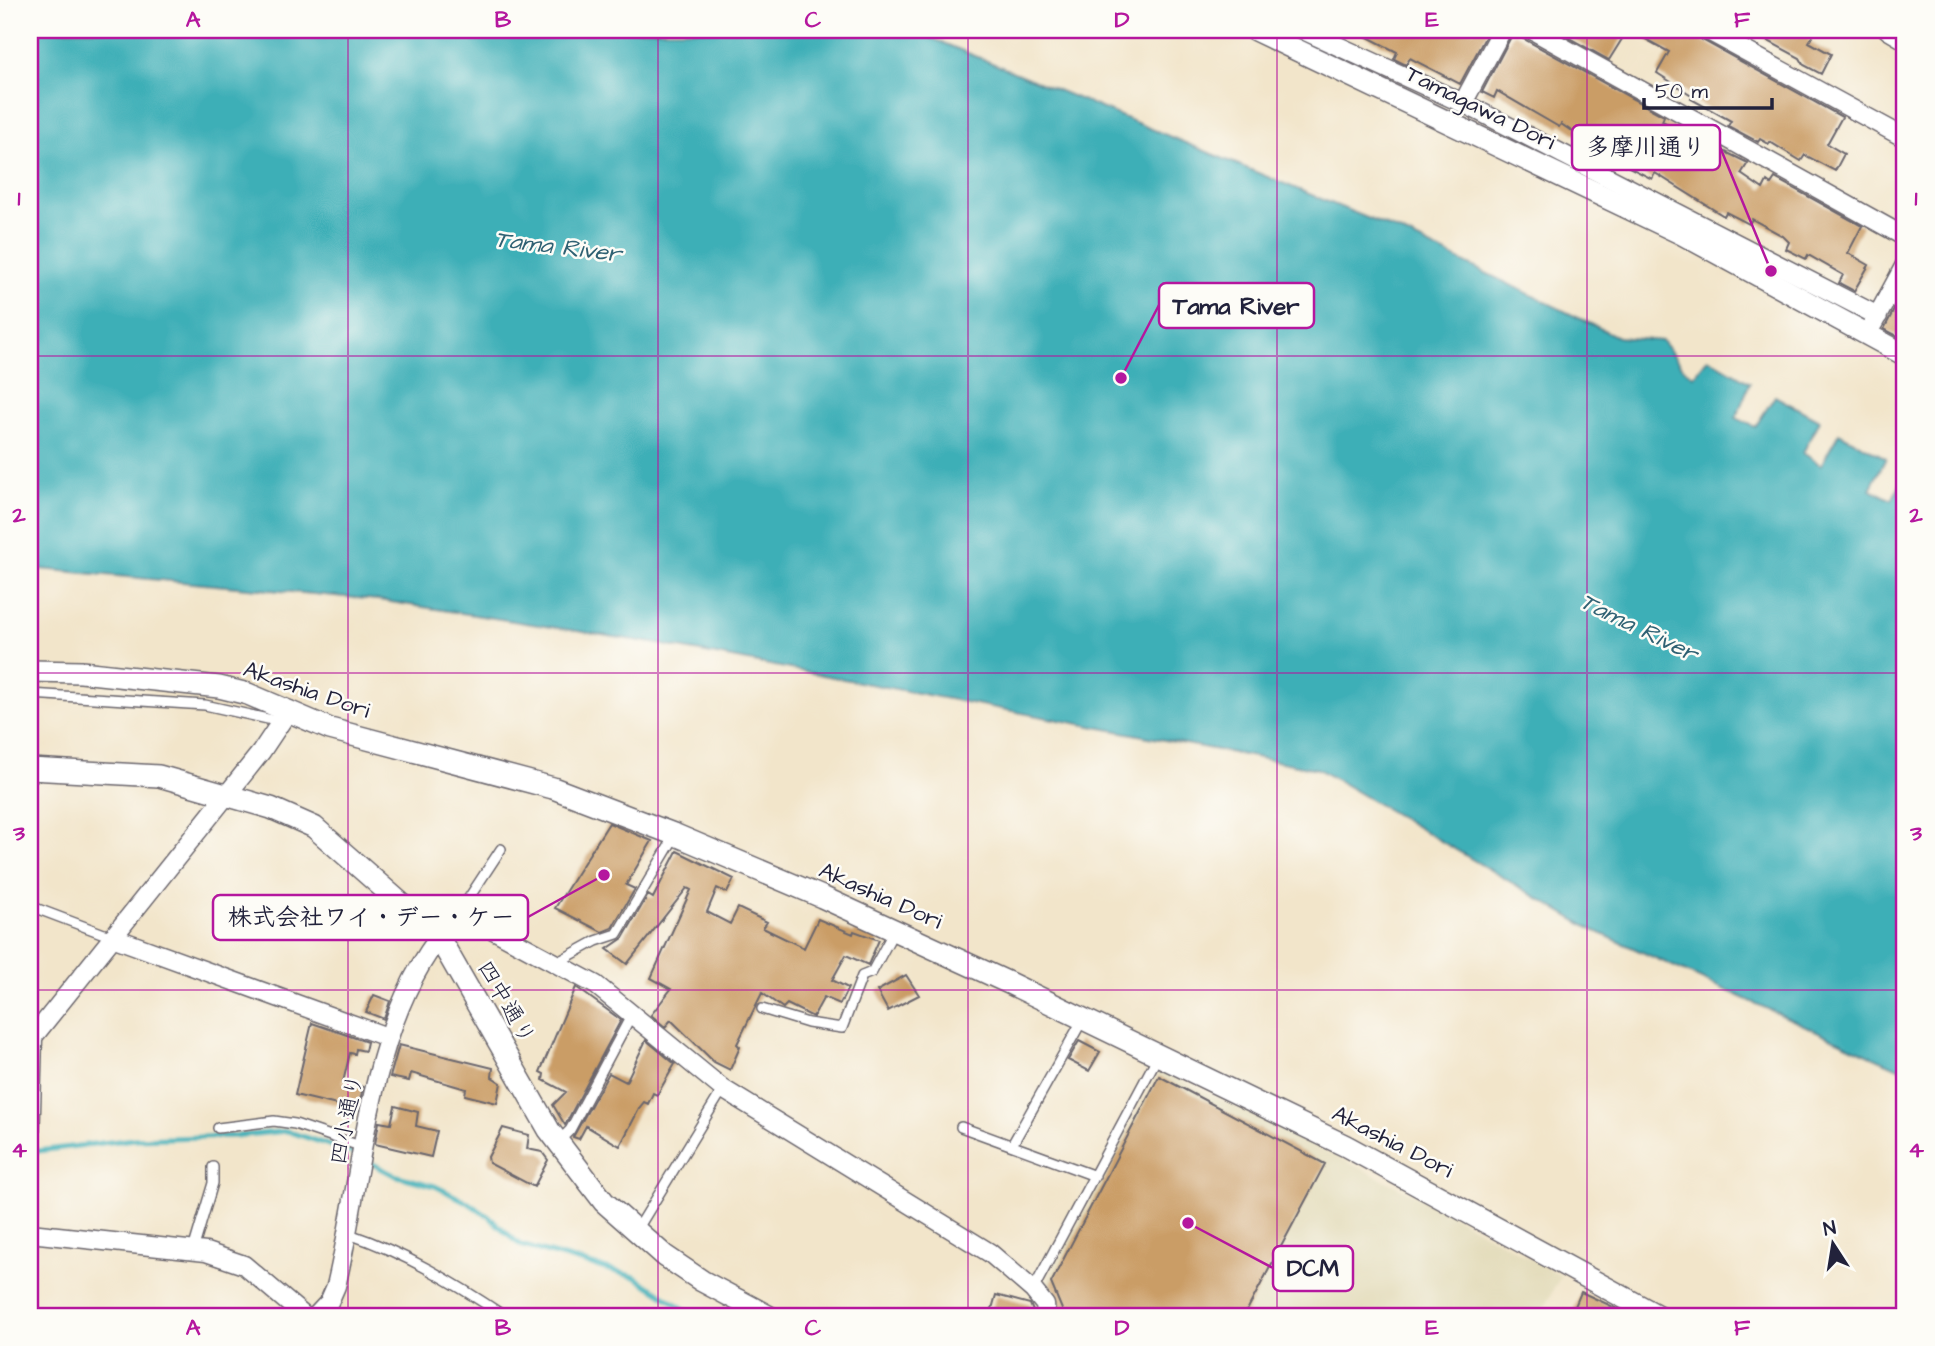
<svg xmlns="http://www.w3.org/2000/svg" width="1935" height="1346" font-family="'Architects Daughter','Klee One',sans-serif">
<rect width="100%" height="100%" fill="#fdfcf7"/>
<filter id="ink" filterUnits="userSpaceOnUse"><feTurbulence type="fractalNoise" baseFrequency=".0143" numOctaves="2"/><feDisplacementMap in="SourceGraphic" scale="14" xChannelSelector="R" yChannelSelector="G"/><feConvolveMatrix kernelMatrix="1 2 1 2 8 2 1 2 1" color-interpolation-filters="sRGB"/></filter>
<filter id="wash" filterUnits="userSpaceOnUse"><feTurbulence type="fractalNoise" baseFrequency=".00686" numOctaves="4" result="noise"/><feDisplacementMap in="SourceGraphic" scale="28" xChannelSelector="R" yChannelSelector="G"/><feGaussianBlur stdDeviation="1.57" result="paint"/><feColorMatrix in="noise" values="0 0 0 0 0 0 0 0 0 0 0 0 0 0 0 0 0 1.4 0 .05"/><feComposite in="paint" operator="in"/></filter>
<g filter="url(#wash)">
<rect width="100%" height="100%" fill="#f2e5ca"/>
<!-- built -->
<path fill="#e3dbba" d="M1160 1070 1437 1206 1561 1276 1539 1316H1062L1054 1310 1045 1286Z"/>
<!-- water -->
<path fill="#3eafb7" stroke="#306879" stroke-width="2" d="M30 30H912L1401 232 1618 337 1662 341 1685 370 1694 376 1708 358 1750 383 1736 418 1755 427 1775 396 1819 420 1803 453 1821 465 1839 433 1886 458 1870 489 1892 500 1905 475V1071L1589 928 1318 769 653 643 378 600 30 568Z"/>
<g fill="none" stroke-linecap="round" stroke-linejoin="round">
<!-- stream -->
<path stroke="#3eafb7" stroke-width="5" d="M30 1152 134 1139 236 1136 287 1131 355 1154
M371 1163 394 1175 435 1186 467 1202 488 1216 520 1245 635 1277 695 1316"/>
</g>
<g id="blocks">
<!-- building -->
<path fill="#ca9d66" d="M1354 30H1489L1460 84 1410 58 1406 65 1394 59 1397 52Z
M1608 30 1622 39 1609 60 1557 31Z
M1629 30 1692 31 1702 40 1842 117 1827 144 1844 154 1835 171 1805 155 1801 161 1770 142 1769 144 1760 139 1758 142 1728 126 1731 121 1691 99 1693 96 1657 73 1669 52Z
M1748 30H1816L1809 42 1831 54 1821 74 1804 65 1800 58Z
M1513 33 1664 116 1662 121 1748 163 1741 174 1763 189 1767 181 1771 184 1775 178 1862 226 1848 253 1869 265 1854 291 1839 283 1843 275 1808 255 1806 259 1786 249 1789 242 1783 236 1752 219 1749 224 1726 212 1724 216 1655 173 1652 179 1598 151 1596 155 1579 145 1583 139 1561 124 1559 127 1497 91 1494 98 1482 92Z
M1905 289V340L1884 329Z
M609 823 652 841 626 885 635 889 612 928 602 932 555 908Z
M677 851 734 879 727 893 717 888 707 912 730 924 738 908 767 922 763 928 804 948 818 919 853 934 854 931 879 940 868 965 846 955 832 980 848 988 840 1004 824 997 813 1017 787 1004 783 1008 762 993 737 1044 740 1047 730 1070 714 1062 671 1020 665 1027 651 1015 671 989 651 978 691 890 687 888 627 964 607 949 623 938 648 895 653 898Z
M906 975 919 995 888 1011 877 991Z
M576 987 621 1020 565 1125 553 1105 566 1092 543 1080 544 1074 540 1072Z
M374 995 390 1001 384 1019 366 1012Z
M312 1023 367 1042 365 1051 356 1049 355 1054 350 1053 343 1082 363 1087 358 1110 295 1095Z
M646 1040 675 1064 657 1095 653 1093 648 1104 644 1102 640 1107 620 1146 586 1126 579 1139 573 1137 609 1073 626 1082Z
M1079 1041 1100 1052 1089 1071 1068 1060Z
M399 1045 493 1068 492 1077 501 1083 497 1103 465 1095 466 1089 411 1073 409 1081 390 1077Z
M1159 1076 1325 1164 1244 1316H1068L1063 1312 1051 1283Z
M395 1106 418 1112 416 1126 437 1131 431 1157 375 1144 379 1122 391 1124Z
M503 1128 529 1135 527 1149 542 1152 548 1160 534 1187 489 1163 488 1157Z
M1581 1292 1607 1304 1631 1316H1571Z
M996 1295 1030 1304 1035 1316H990Z"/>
</g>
</g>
<g filter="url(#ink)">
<use href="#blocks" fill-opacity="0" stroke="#6b666d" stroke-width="2"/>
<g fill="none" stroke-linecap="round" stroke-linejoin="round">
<defs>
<path id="service" d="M30 694 205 705 281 722
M30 906 112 937
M457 916 501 849
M558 962 596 941 617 934 675 836
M762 1009 808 1023 842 1028 862 976 872 972 894 931
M961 1127 1095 1176
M218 1128 274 1121 295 1124 363 1147
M559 1141 570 1130 632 1014
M1012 1145 1083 1019
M30 1215V1233
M637 1230 723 1089
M349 1234C405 1253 455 1283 504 1316
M193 1250 213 1183V1167
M1033 1290 1159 1054"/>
<path id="minor" d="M1303 30 1467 105 1878 316
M1532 30 1905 237
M1707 30 1905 138
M1888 30 1905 40
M1463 103 1502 30
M1873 324 1905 265
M112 937 387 1037
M30 1147 33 1037 261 752 289 710
M30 1233 206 1252 244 1265 304 1316
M316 1316 329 1302 336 1286C365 1166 368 1009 457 916L477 921 596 985 723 1089 990 1253 1033 1290 1045 1305 1046 1316"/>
<path id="tertiary" d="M1255 30 1682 234 1905 355
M30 671 81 672 219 687 248 694 330 729 553 788 676 835 822 897 1009 983 1346 1146 1658 1316
M30 769 159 776 271 808 314 827 438 936 549 1130 604 1202 665 1256 702 1281 768 1316"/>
</defs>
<!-- service casing -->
<use href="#service" stroke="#6b666d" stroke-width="12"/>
<!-- minor casing -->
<use href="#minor" stroke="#6b666d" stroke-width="21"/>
<!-- tertiary casing -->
<use href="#tertiary" stroke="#6b666d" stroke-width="24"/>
<!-- service -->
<use href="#service" stroke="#fff" stroke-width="9"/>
<!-- minor -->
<use href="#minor" stroke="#fff" stroke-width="18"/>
<!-- tertiary -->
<use href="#tertiary" stroke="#fff" stroke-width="21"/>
</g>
</g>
<!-- grid -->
<path fill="none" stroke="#b5179e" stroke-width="2" stroke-opacity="0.55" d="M348 30V1316M658 30V1316M968 30V1316M1277 30V1316M1587 30V1316M30 356H1905M30 673H1905M30 990H1905"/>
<g text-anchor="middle" stroke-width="5" stroke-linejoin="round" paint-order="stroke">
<!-- street labels -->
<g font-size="23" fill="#22223b" stroke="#fdfcf7">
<text transform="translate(1481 107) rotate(26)" y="8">Tamagawa Dori</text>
<text transform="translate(307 689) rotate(19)" y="8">Akashia Dori</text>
<text transform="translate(881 895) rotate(24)" y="8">Akashia Dori</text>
<text transform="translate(507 1002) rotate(60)" y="8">四中通り</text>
<text transform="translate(346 1119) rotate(-79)" y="8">四小通り</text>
<text transform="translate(1393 1141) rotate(27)" y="8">Akashia Dori</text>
</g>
<!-- water labels -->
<g font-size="24" font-style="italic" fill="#2f6173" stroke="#fdfcf7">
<text transform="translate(558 246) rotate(7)" y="8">Tama River</text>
<text transform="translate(1639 627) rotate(26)" y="8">Tama River</text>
</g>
</g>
<!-- callouts -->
<path fill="none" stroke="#b5179e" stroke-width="2.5" d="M1771 271L1720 147M1121 378L1159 305M604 875L528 917M1188 1223L1273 1268"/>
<g fill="#b5179e" stroke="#fdfcf7" stroke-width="2.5">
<circle cx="1771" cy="271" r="7"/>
<circle cx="1121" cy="378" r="7"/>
<circle cx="604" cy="875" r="7"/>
<circle cx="1188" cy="1223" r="7"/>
</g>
<g fill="#fdfcf7" stroke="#b5179e" stroke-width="2.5">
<rect x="1572" y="125" width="148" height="45" rx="7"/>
<rect x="1159" y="283" width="155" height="45" rx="7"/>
<rect x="213" y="895" width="315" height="45" rx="7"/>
<rect x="1273" y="1246" width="80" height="45" rx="7"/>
</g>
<g font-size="24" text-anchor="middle" font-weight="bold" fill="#22223b">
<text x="1646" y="155">多摩川通り</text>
<text x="1236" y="314">Tama River</text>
<text x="371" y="925">株式会社ワイ・デー・ケー</text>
<text x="1313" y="1276">DCM</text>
</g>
<!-- margin -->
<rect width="1935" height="1346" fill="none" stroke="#fdfcf7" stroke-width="77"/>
<!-- north arrow -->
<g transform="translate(1833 1244) rotate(348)" stroke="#fdfcf7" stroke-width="5" paint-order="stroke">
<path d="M0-5L12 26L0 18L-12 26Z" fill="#22223b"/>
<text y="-10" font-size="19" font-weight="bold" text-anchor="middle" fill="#22223b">N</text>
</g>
<!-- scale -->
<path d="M1644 98v10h128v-10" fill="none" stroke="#22223b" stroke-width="3.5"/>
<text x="1655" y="98" font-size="21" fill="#22223b" stroke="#fdfcf7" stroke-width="5" paint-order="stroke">50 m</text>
<rect x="38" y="38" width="1858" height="1270" fill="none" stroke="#b5179e" stroke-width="2.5"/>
<g font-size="23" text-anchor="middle" font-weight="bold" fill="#b5179e">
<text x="193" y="27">A</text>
<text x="503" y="27">B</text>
<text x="813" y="27">C</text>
<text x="1122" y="27">D</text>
<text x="1432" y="27">E</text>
<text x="1742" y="27">F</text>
<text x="19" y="205">1</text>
<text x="1916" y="205">1</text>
<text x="19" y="522">2</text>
<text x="1916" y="522">2</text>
<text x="19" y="840">3</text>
<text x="1916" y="840">3</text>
<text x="19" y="1157">4</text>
<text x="1916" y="1157">4</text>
<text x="193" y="1335">A</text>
<text x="503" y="1335">B</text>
<text x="813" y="1335">C</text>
<text x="1122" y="1335">D</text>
<text x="1432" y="1335">E</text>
<text x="1742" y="1335">F</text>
</g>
</svg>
